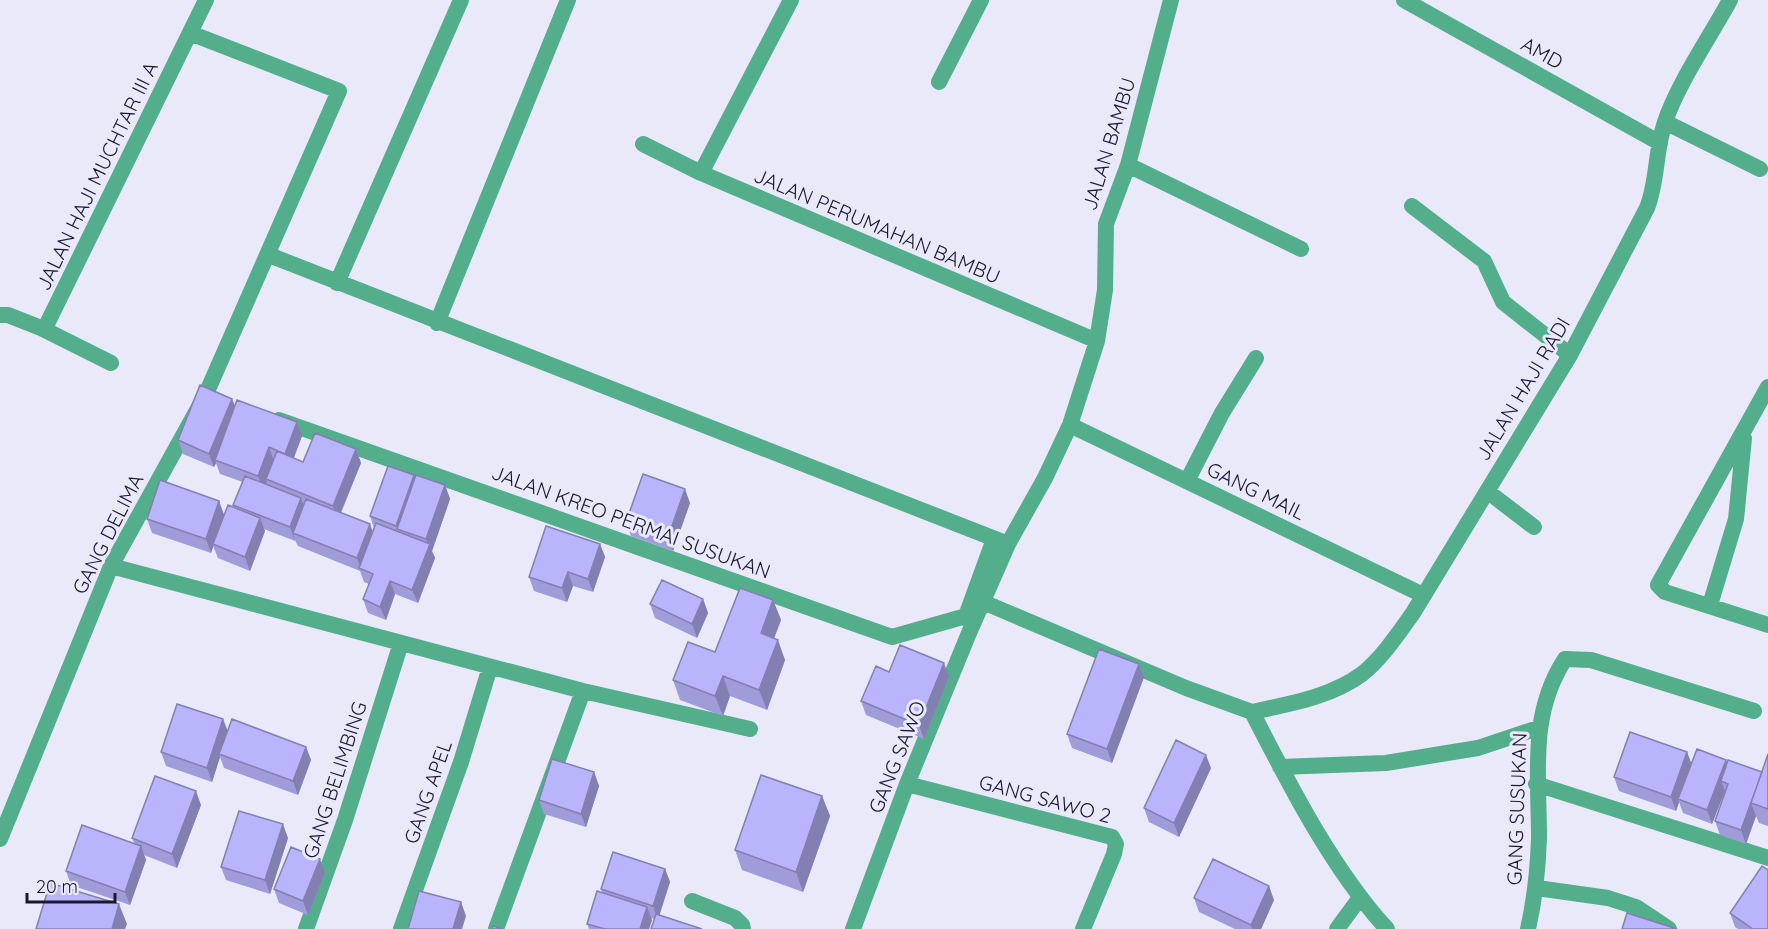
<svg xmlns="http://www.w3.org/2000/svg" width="1768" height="929" font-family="Quicksand,sans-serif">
<rect width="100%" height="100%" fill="#e9e9f9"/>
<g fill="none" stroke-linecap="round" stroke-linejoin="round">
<!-- minor -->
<path stroke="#53ae8b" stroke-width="16" d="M1404 0 1660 143
M939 82 981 0
M1665 122 1760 169
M643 144 701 173 1097 341
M1128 165 1301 249
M701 173 791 0
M1412 206 1484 261 1503 302 1570 355
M269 255 1003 542
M337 283 461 0
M0 315H8L41 328 47 324 206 0
M437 323 568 0
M41 328 111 363
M1768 387 1658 585 1665 592 1768 625
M279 420 892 637 966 616 994 539
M1070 425 1423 595
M1187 481 1222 413 1256 358
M1487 491 1534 527
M111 566 583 691 750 729
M983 602 1186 688 1252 712C1289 784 1332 869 1387 929
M1710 605 1736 519 1744 438
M1252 712C1289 704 1331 697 1362 674 1382 658 1398 634 1413 613L1570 355 1647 208C1658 180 1655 150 1665 122 1678 83 1710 37 1730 0
M1280 767 1386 763 1478 748 1538 728
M907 784 1112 837 1116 844 1114 854 1083 929
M1536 784 1768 858
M0 839 111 566 206 394 339 91 190 33
M1537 888 1608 898 1636 907 1669 929
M692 901 735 918 742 925 743 929
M306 929 345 820 401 643
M401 929 461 762 490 667
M496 929 583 691
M853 929 907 784 969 633 1008 544 1045 478 1070 425 1097 341 1105 290 1106 224 1128 165 1171 0
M1337 929 1359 899
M1528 929C1535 898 1538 869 1539 838 1539 775 1529 714 1565 659L1591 660 1754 711"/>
</g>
<!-- wall -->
<path fill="#9f9cda" d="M232 399 235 406 297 422 302 436 294 458 303 462 356 449 361 463 341 513 373 532 374 528 370 516 415 478 445 485 450 499 432 551 435 558 418 603 395 594 386 620 368 613 363 599 369 584 364 582 360 571 298 546 295 540V541L264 529 265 531 250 571 218 558 213 546 211 553 152 533 147 519 219 501 224 515 234 508 233 505 243 482 220 474 216 463 214 467 183 454 178 440Z
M690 503 673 551 631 536 626 522Z
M600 544 605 557 593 592 573 586 567 602 534 591 529 577Z
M703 599 708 613 697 638 655 618 650 604Z
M773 600 781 620 774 639 785 660 767 710 730 696 723 716 680 700 673 680 715 652Z
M1139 664 1144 677 1112 763 1072 748 1067 734Z
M889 672 949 677 924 739 866 715 861 701Z
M223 719 228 731 306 747 311 760 298 795 224 768 220 757 212 782 166 766 161 752Z
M1687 752 1691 764 1727 763 1762 772 1768 754V826L1759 823 1756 816 1746 844 1720 835 1715 821 1725 791 1712 824 1683 813 1679 802 1676 811 1619 791 1614 777Z
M1211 768 1179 837 1149 822 1144 808Z
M594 772 599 786 586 827 544 814 539 800Z
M822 796 830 816 803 892 742 870 735 850Z
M201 805 177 868 144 855 146 860 130 905 71 885 66 871 134 843 132 838Z
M288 838 270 894 226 880 221 867Z
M665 869 670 882 654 919 651 918 652 920 649 929H589L587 924 602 893 601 889Z
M325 873 308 915 279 903 274 889Z
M1194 898 1274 900 1261 929H1235L1199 912Z
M1730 913 1768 929H1738L1735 927Z"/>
<!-- shaded-wall -->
<path fill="#827fb1" d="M232 399 237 412 215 460 216 463 214 467 209 454Z
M297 422 302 436 290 467 285 454Z
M269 447 274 461 266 479 267 481 263 490 258 476Z
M356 449 361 463 338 519 333 506Z
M414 475 419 489 397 529 396 526Z
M445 485 450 499 432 551 435 558 418 603 412 590 429 546 426 539Z
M685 489 690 503 673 551 668 537Z
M301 498 306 512 293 533 295 540V541L290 527Z
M219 501 224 515 211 553 206 539Z
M260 518 265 531 250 571 245 557Z
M370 524 375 538 361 569 357 558Z
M600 544 605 557 593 592 588 579Z
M568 572 573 586 567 602 562 588Z
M390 581 395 594 386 620 380 607Z
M703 599 708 613 697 638 692 624Z
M773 600 781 620 768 653 761 633Z
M778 640 785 660 767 710 759 690Z
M944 663 949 677 924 739 919 725Z
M1139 664 1144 677 1112 763 1107 749Z
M723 676 730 696 723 716 715 696Z
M223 719 228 733 219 754 220 757 212 782 207 768Z
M306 747 311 760 298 795 293 781Z
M1687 752 1692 765 1678 799 1679 802 1676 811 1671 797Z
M1206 755 1211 768 1179 837 1174 823Z
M1726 760 1731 774 1721 781 1725 791 1712 824 1707 810Z
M594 772 599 786 586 827 581 814Z
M196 791 201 805 177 868 172 854Z
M822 796 830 816 803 892 796 872Z
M1751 803 1756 816 1746 844 1741 830Z
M283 824 288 838 270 894 265 880Z
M141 846 146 860 130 905 125 892Z
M320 859 325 873 308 915 303 901Z
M665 869 670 882 658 920 653 906Z
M1269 886 1274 900 1261 929H1252L1251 925Z
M461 902 466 916 462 929H453Z
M119 904 127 924 125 929H112Z
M647 907 652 920 649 929H640Z"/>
<!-- building -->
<path fill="#b9b5fd" stroke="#827fb1" stroke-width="1.5" d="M200 385 232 399 209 454 178 440Z
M237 400 297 422 285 454 269 447 258 476 215 460Z
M315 433 356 449 333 506 266 479 277 451 303 462Z
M388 466 414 475 396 526 370 516Z
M643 474 685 489 668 537 626 522Z
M416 475 445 485 426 539 397 529Z
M245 476 301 498 290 527 233 505Z
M160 480 219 501 206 539 147 519Z
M306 499 370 524 357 558 293 533Z
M228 505 260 518 245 557 213 544Z
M376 523 430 544 412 590 390 581 380 607 363 599 373 574 359 568Z
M546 526 600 544 588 579 568 572 562 588 529 577Z
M662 580 703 599 692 624 650 604Z
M740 588 773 600 761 633 778 640 759 690 723 676 715 696 673 680 688 642 715 652Z
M900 645 944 663 919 725 861 701 876 666 889 672Z
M1099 649 1139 664 1107 749 1067 734Z
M177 704 223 719 207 768 161 752Z
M232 719 306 747 293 781 219 754Z
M1630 732 1687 752 1671 797 1614 777Z
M1176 740 1206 755 1174 823 1144 808Z
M1697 749 1726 760 1707 810 1678 799Z
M1768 754V809L1751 803Z
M552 759 594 772 581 814 539 800Z
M1728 760 1762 772 1741 830 1715 821 1728 784 1721 781Z
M761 775 822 796 796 872 735 850Z
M155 776 196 791 172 854 132 838Z
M239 811 283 824 265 880 221 867Z
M82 825 141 846 125 892 66 871Z
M291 847 320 859 303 901 274 889Z
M613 852 665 869 653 906 601 889Z
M1213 859 1269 886 1251 925 1194 898Z
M1762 866 1768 870V929H1753L1730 913Z
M50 883 119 904 112 929H36Z
M419 891 461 902 453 929H408Z
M597 891 647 907 640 929H605L587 924Z
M1627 913 1677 929H1622Z
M656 914 702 929H651Z
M493 926 502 929H492Z"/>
<g text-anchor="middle" stroke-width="6" stroke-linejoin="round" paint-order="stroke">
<!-- street labels -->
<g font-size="20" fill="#1a1834" stroke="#e9e9f9">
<text transform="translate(1542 53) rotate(29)" y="7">AMD</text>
<text transform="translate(1109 144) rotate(-73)" y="7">JALAN BAMBU</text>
<text transform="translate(97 176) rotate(-64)" y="7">JALAN HAJI MUCHTAR III A</text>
<text transform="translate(877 226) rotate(23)" y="7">JALAN PERUMAHAN BAMBU</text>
<text transform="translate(1523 389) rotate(-59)" y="7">JALAN HAJI RADI</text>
<text transform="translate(1256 491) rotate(26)" y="7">GANG MAIL</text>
<text transform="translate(631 522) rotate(20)" y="7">JALAN KREO PERMAI SUSUKAN</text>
<text transform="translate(108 534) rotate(-63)" y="7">GANG DELIMA</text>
<text transform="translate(897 757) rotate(-68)" y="7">GANG SAWO</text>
<text transform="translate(335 780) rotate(-72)" y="7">GANG BELIMBING</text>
<text transform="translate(428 792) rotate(-71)" y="7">GANG APEL</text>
<text transform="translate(1045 799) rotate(15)" y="7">GANG SAWO 2</text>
<text transform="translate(1517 809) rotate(-88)" y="7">GANG SUSUKAN</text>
</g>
</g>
<!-- scale -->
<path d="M27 893v9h88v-9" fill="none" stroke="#1a1834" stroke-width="3"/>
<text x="36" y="893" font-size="18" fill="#1a1834" stroke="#e9e9f9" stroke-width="4.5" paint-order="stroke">20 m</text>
</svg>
